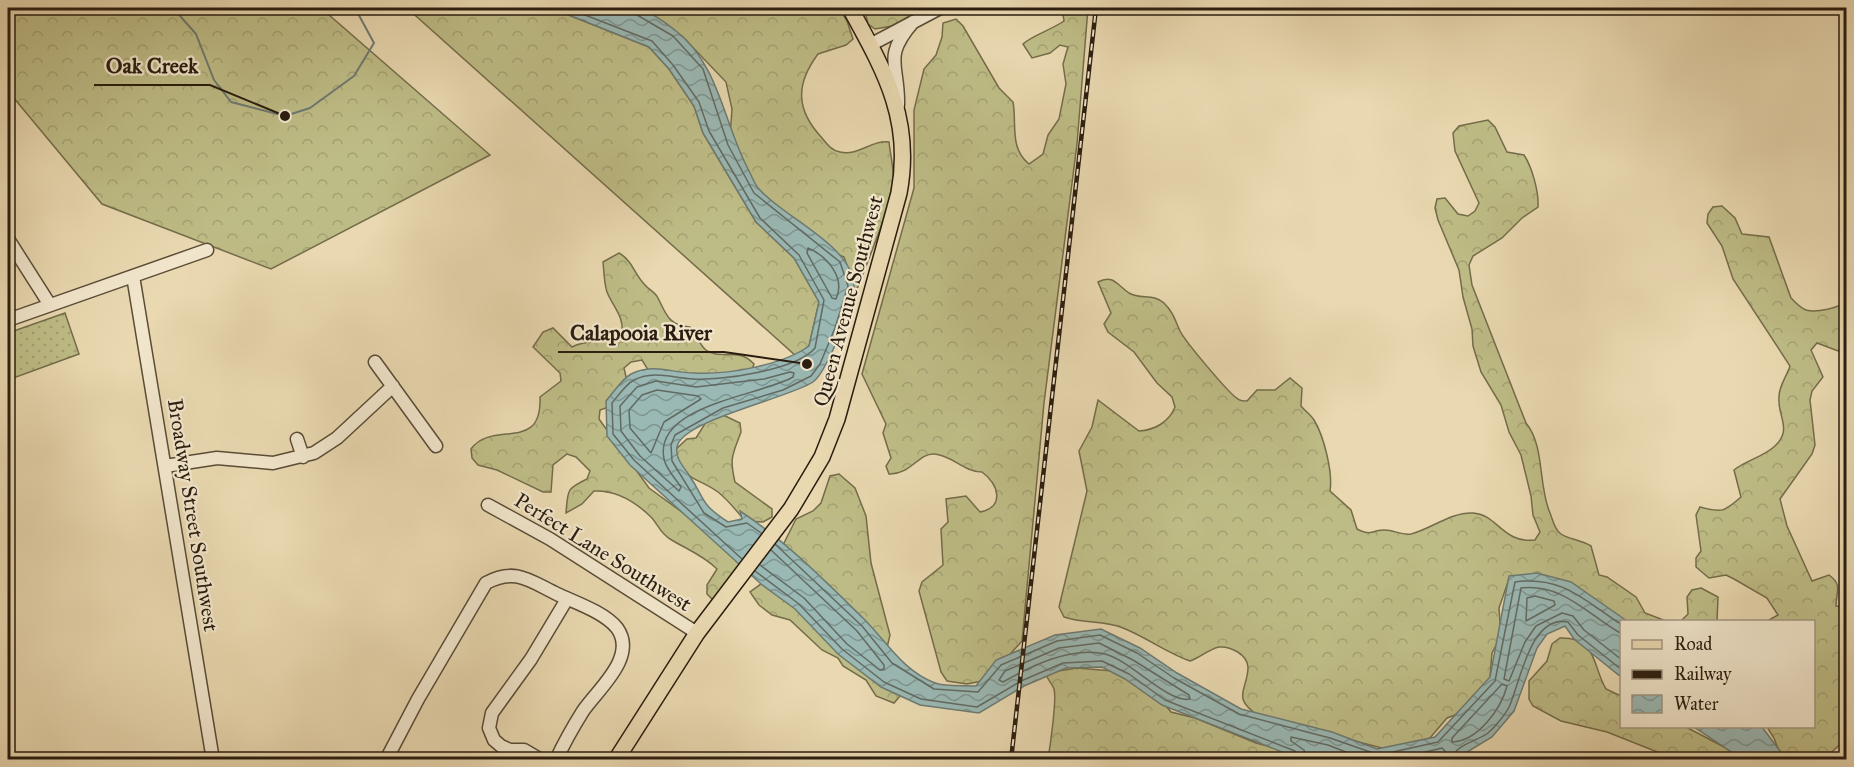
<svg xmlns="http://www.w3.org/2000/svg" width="1854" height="767" font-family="'IM FELL Great Primer',serif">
<defs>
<pattern id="forest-crowns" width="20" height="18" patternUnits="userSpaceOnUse" patternTransform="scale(1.5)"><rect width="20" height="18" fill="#bebc86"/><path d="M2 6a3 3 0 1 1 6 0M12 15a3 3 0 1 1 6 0" fill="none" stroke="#a3a172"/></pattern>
<pattern id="park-dots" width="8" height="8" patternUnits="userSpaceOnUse" patternTransform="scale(1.5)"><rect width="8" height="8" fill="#bebc86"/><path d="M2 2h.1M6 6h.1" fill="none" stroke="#a3a172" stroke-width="1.8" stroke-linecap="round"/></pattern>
<pattern id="water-waves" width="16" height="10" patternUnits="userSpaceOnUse" patternTransform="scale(1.5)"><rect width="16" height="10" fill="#9ab8b4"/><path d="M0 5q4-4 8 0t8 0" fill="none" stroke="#7e9591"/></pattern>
</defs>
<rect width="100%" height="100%" fill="#e9d8b0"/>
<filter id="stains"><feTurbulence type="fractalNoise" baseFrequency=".00333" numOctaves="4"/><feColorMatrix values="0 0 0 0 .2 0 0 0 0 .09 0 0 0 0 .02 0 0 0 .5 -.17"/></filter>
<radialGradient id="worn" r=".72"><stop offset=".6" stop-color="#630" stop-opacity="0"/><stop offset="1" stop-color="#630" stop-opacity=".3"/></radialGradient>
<!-- forest -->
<path fill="url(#forest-crowns)" stroke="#746c4a" stroke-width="1.5" d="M8 8H321L490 155 271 269 102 204 8 91Z
M407 8H551L649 47 669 69 694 106 703 133 756 222 794 258 819 302 809 346 796 356Z
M642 8H839L847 21 853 39 846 45 818 54C795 85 796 110 822 138 827 144 832 151 840 152 860 156 870 140 889 142 890 153 894 168 893 179 888 217 871 251 858 287L850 292V274L844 257 820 246 756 187 730 136 732 109 726 82 682 36Z
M878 8H924L892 26 875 29 868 24 866 16Z
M1062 8H1088L1077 144 1044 403 1022 641 987 680 967 684 947 681 941 672 919 591 922 582 943 565 941 529 948 522 946 499 966 496 980 512C1005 507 999 484 982 472 964 472 952 455 934 454 919 453 910 475 889 474L886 466 891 458 883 433 886 424 862 374 914 188V110L924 69 936 55 942 37 943 23 956 19 963 26 999 88 1013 102C1017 123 1009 148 1029 164L1043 154 1048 135 1059 119 1066 84 1063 64 1068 47 1060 45 1050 53 1032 58 1023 44C1031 36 1051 30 1064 21Z
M1488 120 1495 127 1507 152 1524 155C1532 167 1539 192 1538 207L1522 218 1502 238 1473 256 1469 265 1472 285 1526 423C1545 446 1538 486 1550 513 1553 520 1554 529 1561 534 1568 539 1581 540 1591 546L1599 575 1607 577 1636 597 1645 613 1666 621C1653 621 1632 625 1619 620 1590 609 1538 563 1509 579L1499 608 1501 636 1492 653 1489 689 1455 715 1447 718 1430 738 1397 752 1259 716C1230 697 1248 690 1248 667 1247 654 1230 646 1219 647 1209 649 1200 658 1190 661 1167 653 1146 637 1123 628 1105 620 1084 624 1064 617L1059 607 1087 491 1079 451 1092 427 1098 400 1139 431C1155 430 1169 422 1175 407L1172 397 1157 383 1134 352 1108 332 1104 324 1111 313 1098 282C1113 274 1117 285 1129 293 1141 300 1153 293 1164 303 1173 312 1175 320 1180 331 1185 341 1229 394 1238 399 1240 401 1244 401 1247 401L1257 390H1275L1290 378 1302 388 1301 406C1305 411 1311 415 1314 420 1324 436 1333 473 1330 491L1351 510 1357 529C1371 536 1370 531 1383 530 1393 529 1401 536 1411 534 1431 529 1451 512 1473 513 1497 514 1503 544 1535 540L1540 532 1533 515 1531 496 1521 455 1509 432 1501 405 1481 372 1473 346 1472 329 1463 297 1459 270 1438 220 1435 208 1437 199 1445 198 1458 214 1468 216 1475 211 1479 203 1455 151 1453 133 1459 126Z
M1722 206 1735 218 1742 234 1769 237 1791 298C1795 302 1800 308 1806 310 1816 313 1840 308 1846 301V354L1817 343 1811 350 1823 377 1812 391 1810 400 1815 445 1812 454 1780 499 1787 526 1812 581 1829 575C1843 585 1836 592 1836 606L1846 607V739L1824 759H1782L1774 738 1767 727 1814 726V622L1767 621 1778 615 1767 598 1734 579 1726 575 1709 578 1696 567V558L1701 551 1696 515 1700 507C1722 513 1724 512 1741 497L1734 470C1747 460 1763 457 1775 446 1793 429 1777 416 1779 397 1779 385 1787 376 1790 366L1733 279 1722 246 1707 223 1708 214 1713 207Z
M619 253C633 261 634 274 645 285 649 290 655 292 658 298 666 314 669 326 690 327 696 333 699 345 706 350 720 361 737 346 754 364L751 372 653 378 642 360 631 362 624 368 627 381 617 404 600 410 599 419 649 488 745 558 714 601 707 594V585L717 569C703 555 686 549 670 539 661 534 658 525 652 518 636 502 617 490 594 491L582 504 566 513C568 490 566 489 587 479L590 471 576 457 567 454 553 465 551 492H543L497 470 478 465 472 458 471 449C493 419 542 454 540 397L561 381 560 373 533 347 543 332 553 328 572 347C589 338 607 345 622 333 624 316 613 307 607 292 604 283 604 271 603 262Z
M723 415 740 423 741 432C733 454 729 457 735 482L772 509V517L763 522 745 521C737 511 728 500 718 492 696 476 685 483 674 451L687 439 696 438 706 422Z
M839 474 855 488 866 516 871 563 890 635 886 652 900 696 894 703 876 696 866 680 843 666 838 658 822 650 790 620 772 615 759 605 750 592 765 581 796 519 813 511 821 503 830 476Z
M1701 588 1718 597 1717 621H1681L1688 614 1687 597 1692 590Z
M1560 638C1598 637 1592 666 1606 689L1621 696 1622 726 1686 727 1747 759H1675L1607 732 1561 721 1533 706 1529 699V681L1547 661 1552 644Z
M1077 668 1113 671 1160 699 1171 712 1195 718 1256 743 1316 759H1048C1050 747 1057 699 1054 689 1052 683 1047 680 1046 673Z"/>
<!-- park -->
<path fill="url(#park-dots)" stroke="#746c4a" stroke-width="1.5" d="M65 313 79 354 8 380V333Z"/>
<!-- water -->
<path fill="url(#water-waves)" stroke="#6d7a72" stroke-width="1.5" d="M551 8C569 8 622 3 637 8 649 11 666 23 676 31 719 64 724 124 748 169 752 176 754 184 759 189 783 217 855 247 854 287 854 304 826 373 813 382 789 398 680 421 677 447 675 458 683 466 689 475 706 500 699 503 728 522L742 519 740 511C786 541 825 581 864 619 887 642 903 671 935 683 946 687 964 685 976 686L996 660 1055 635 1101 629 1140 648 1177 673 1241 709 1332 732 1377 749 1435 737 1490 677 1509 576 1537 573 1571 582 1627 621 1622 622 1621 677 1574 639 1565 626 1547 634 1537 648 1514 711 1492 737 1454 760 1300 759 1162 705 1125 679 1102 667 1066 668 1024 686 979 713 920 705 881 687 838 654 795 609 761 584 630 465 607 436 606 401C613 393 622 379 631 374 653 363 672 373 694 373 727 375 783 365 809 346L819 302 794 258 756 222 703 133 694 106 669 69 649 47Z
M1694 727H1762L1786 759H1742Z"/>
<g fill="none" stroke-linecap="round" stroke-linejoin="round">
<!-- shore -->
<path stroke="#626a62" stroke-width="1.5" d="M567 8 652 41 673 65 699 102 709 131 760 218 799 255 824 300 815 348C797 370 720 381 693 379 672 378 654 370 634 380 626 384 618 396 612 403L613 434 634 460 742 559
M635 8 637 15 673 36 703 69 728 145 754 193 840 262 848 286 835 328 820 364 811 376 783 390 723 408 675 435 671 445 672 461 704 513 726 527 747 523 761 533
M808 248C827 256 846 278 836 299L832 298 807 253Z
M790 372 794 373 793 377C760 396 653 405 664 459 666 469 675 478 681 487L679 491 640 456 621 431 620 406 637 387 656 381 696 387 764 379Z
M657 390 698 396 701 399 664 422 651 453 630 428 629 410 642 395Z
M775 544 862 626 892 663 934 689 978 692 1001 665 1057 641 1100 635 1137 653 1174 678 1239 714 1330 738 1379 755 1438 742 1495 681 1515 582C1562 575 1585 601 1622 625
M760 565 804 598 847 644 880 670 884 669V665L857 631 771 550
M755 571 799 604 842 649 884 682 921 699 977 707 1021 681 1063 663 1102 661 1129 674 1165 700 1295 751 1299 760
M1535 596 1554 601 1555 605 1526 621 1527 598Z
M1622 634C1588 615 1563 583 1521 588L1504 679 1509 681 1525 642 1536 626 1562 613 1573 616 1584 630 1622 660
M1099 643 1133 660 1189 695 1190 699C1169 704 1130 660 1105 654 1071 646 1031 666 1003 682L999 680 1005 671 1059 648Z
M1502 684 1507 686C1501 709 1478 741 1452 742V738Z
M1307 760 1304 750 1291 741V737L1328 745 1366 760
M1393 760 1442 748 1445 751 1444 760
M1452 760C1453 745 1478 741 1488 733 1495 727 1505 715 1509 707 1520 684 1530 614 1568 622L1578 635 1622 670"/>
<!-- stream -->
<path stroke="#6d7a72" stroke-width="2" d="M173 8 196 34 214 80 231 102 285 116 310 108 354 76 374 43 355 8"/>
<defs>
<path id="minor" d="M870 45 940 8
M898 105C899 64 882 58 913 22
M8 239 50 305
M133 276 213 760
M8 320 207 250
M375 362 436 446
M297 439 303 457
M165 466 217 458 273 463 314 453 337 438 393 386
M488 505 550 539 697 633
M386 760 418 699 486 583C515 567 530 581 557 594 576 603 604 612 617 628 638 657 597 690 583 711 573 727 564 743 556 760
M541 760 524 750H510L501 746 494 740 489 728 492 713 531 659 567 599"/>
<path id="major" d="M616 760 697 633 791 509 822 457 837 419 899 193C913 119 884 70 850 8"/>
</defs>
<!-- minor casing -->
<use href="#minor" stroke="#5a4c37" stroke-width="15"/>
<!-- major casing -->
<use href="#major" stroke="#2a1d0f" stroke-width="18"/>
<!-- minor -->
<use href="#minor" stroke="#f1e6cc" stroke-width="12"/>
<!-- major -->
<use href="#major" stroke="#e9d8b0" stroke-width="15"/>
<defs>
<path id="rail" d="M1011 760 1096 8"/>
</defs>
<!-- rail casing -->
<use href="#rail" stroke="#2a1d0f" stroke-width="4.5"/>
<!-- rail -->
<use href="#rail" stroke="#f1e6cc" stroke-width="2" stroke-dasharray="7" stroke-linecap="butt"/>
</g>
<g text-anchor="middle" stroke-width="4.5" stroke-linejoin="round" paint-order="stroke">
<!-- street labels -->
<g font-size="21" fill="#2a1d0f" stroke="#f1e6cc">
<text transform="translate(848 301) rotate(-75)" y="7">Queen Avenue Southwest</text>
<text transform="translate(193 515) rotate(81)" y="7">Broadway Street Southwest</text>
<text transform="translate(603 552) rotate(32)" y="7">Perfect Lane Southwest</text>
</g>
</g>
<!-- callouts -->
<path fill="none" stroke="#2a1d0f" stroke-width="2" d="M285 116L210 85H94M807 364L724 352H558"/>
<g fill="#2a1d0f" stroke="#f1e6cc" stroke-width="2">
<circle cx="285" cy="116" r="6"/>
<circle cx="807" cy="364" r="6"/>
</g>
<g font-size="22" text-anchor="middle" font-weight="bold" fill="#2a1d0f" stroke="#f1e6cc" stroke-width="4.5" stroke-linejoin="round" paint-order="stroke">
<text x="152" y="73">Oak Creek</text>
<text x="641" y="340">Calapooia River</text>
</g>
<!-- margin -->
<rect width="1854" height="767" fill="none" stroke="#e9d8b0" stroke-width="30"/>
<rect x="9" y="9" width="1836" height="749" fill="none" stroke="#2a1d0f" stroke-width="3"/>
<rect x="15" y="15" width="1824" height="737" fill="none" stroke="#2a1d0f" stroke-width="1.5"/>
<!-- legend -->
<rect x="1620" y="620" width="195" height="108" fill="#f1e6cc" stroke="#a19680" stroke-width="1.5"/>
<rect x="1632" y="640" width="30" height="9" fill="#e9d8b0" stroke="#a19680" stroke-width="1.5"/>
<text x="1674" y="650" font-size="18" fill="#2a1d0f">Road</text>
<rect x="1632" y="670" width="30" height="9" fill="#2a1d0f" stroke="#a19680" stroke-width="1.5"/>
<text x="1674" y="680" font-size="18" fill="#2a1d0f">Railway</text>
<rect x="1632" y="695" width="30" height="18" fill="url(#water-waves)" stroke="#a19680" stroke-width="1.5"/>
<text x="1674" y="710" font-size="18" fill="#2a1d0f">Water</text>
<rect width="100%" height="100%" filter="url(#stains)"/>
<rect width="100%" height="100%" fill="url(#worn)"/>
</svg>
